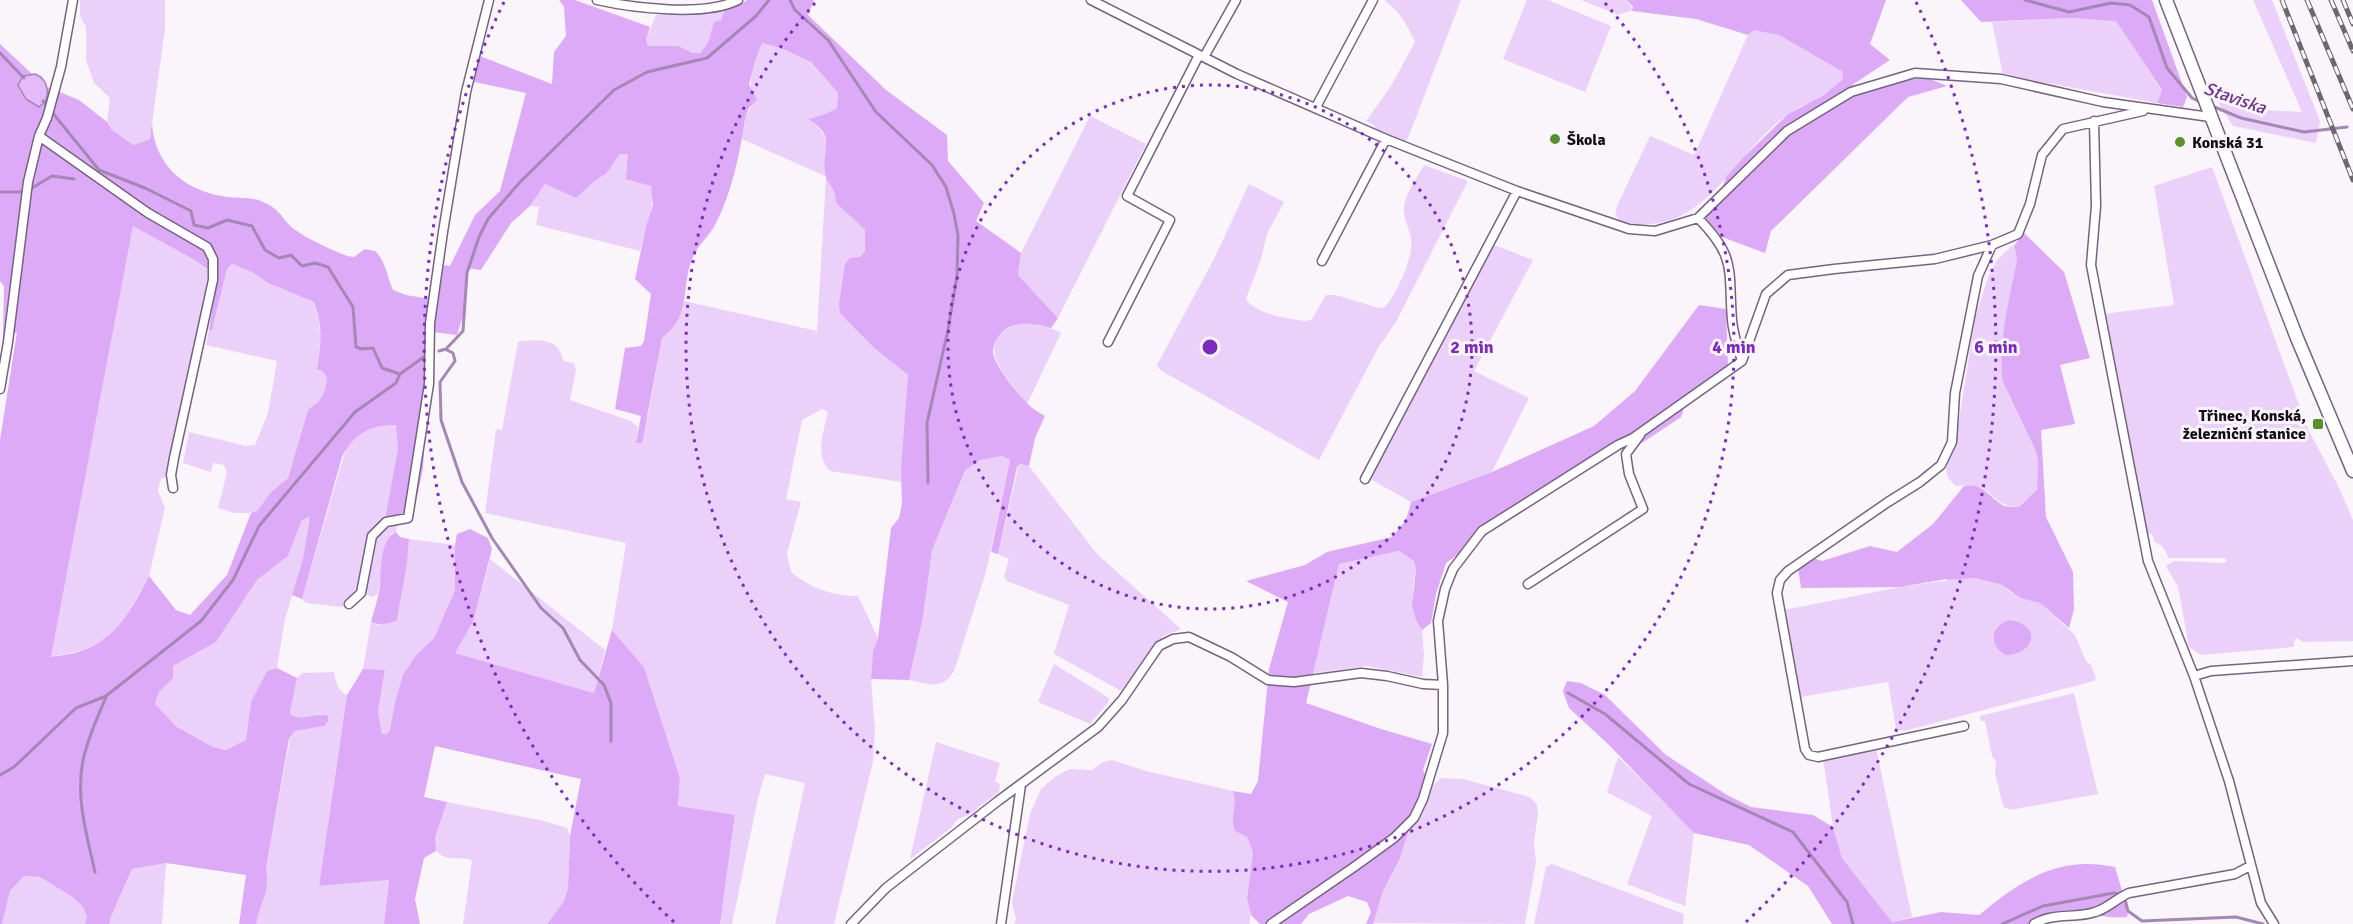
<svg xmlns="http://www.w3.org/2000/svg" width="2353" height="924" font-family="Signika,sans-serif">
<rect width="100%" height="100%" fill="#f9f5fb"/>
<!-- green -->
<path fill="#ebd1f9" d="M80 0H165V28L150 139 133 145 111 129 107 122 110 98 94 83 86 60V27L80 16Z
M1384 0H1461L1410 133 1406 141 1402 142 1377 131 1374 125 1366 121 1391 86 1415 42C1407 24 1400 12 1384 0Z
M1527 0H1548L1611 26 1585 92 1503 59Z
M1581 0H1627L1633 10 1618 15Z
M2253 0H2272L2320 121 2316 143 2233 126 2219 104 2214 82 2265 110 2302 112Z
M725 8 721 20 714 23 709 43 699 53H692L679 46H648L646 39 656 15Z
M2070 18 2116 20 2162 91 2157 103 2003 75 1992 22Z
M1754 29 1779 35 1843 72 1842 80C1837 85 1831 90 1825 94 1813 102 1799 106 1788 114 1732 154 1704 242 1620 221L1615 214 1617 206 1650 136 1694 155 1748 35Z
M762 43 781 48 811 62 838 93 837 108 828 113 808 119C833 135 826 149 825 176L742 139 745 119 754 101C747 78 753 65 762 43Z
M1090 116 1146 144 1058 318 1018 275 1021 253Z
M624 153H628C635 163 645 174 650 185 658 201 644 233 640 251L536 225 539 207 530 206 545 184 576 198 596 180 606 174 620 154Z
M1424 165 1468 181 1396 322 1378 348 1319 460 1160 370 1157 365 1215 257 1249 184 1284 202 1267 234 1261 259 1246 299C1254 314 1291 319 1306 321L1312 319 1326 295H1336L1378 308 1385 307C1397 293 1414 257 1411 238 1409 228 1403 218 1404 207 1405 193 1418 177 1424 165Z
M2212 167 2308 429 2340 490 2353 520V641L2304 642 2296 638 2293 647 2201 655 2189 647 2178 587 2166 566 2174 561 2224 563 2227 561 2225 558H2169L2162 546 2155 542 2152 534 2147 533 2104 314 2174 305 2154 186Z
M826 177 836 192V203L865 230V251L860 257V332L873 347 908 375 902 482 830 471C814 455 824 431 828 412L822 409 802 420 786 499 801 502 787 554 791 572C810 588 833 596 858 596L878 638 873 651 871 679 875 730 873 761 834 924H775L805 783 765 774 758 798 732 924H720L735 816 678 806 680 778 644 667 612 630 626 543 485 513 496 429 502 430 518 342C529 340 548 338 557 347 560 350 562 357 564 361L574 363 576 370 570 400 631 421 638 427 636 443 648 415 662 338C676 328 680 317 684 301L817 331Z
M133 225 193 259 210 272 208 293 169 475 161 479 158 491 165 508 149 576 123 622 106 640 84 650 51 657Z
M1494 245 1533 260 1474 371 1529 398 1492 472 1411 502 1372 480 1371 474Z
M2013 245 2017 259 2002 346 2003 382 2035 449 2038 460 2037 490 2019 507C1993 506 1996 492 1976 486 1970 484 1963 486 1956 486L1948 478 1946 470 1957 433 1975 318 1988 277 1997 260Z
M232 264 254 273 268 283 314 302C322 325 321 345 317 369L323 372 327 378 324 393 319 401 308 410 288 478 270 493 258 510 249 513H235L218 508 227 472 224 465 213 463 211 472 183 463 189 432 246 446 255 445 268 413 277 361 206 345 209 330 212 329 227 269Z
M1019 323C1034 323 1048 326 1061 333L1027 404C1007 378 969 342 1019 323Z
M385 425H396C405 446 390 497 385 519L379 522 374 530 356 594 342 607 306 603 302 599 347 445 365 430Z
M1002 456 1010 460 986 572 954 671C942 691 930 684 909 680L923 617 932 549 965 469 980 460Z
M1019 464 1029 466 1097 554 1181 629 1163 636 1121 691 1054 654 1069 605 1007 581 1004 577 1009 559 998 554Z
M311 517 303 559 285 619 277 668 267 671 251 702 246 740 226 750 213 747 177 727 155 704 159 692 173 678V666L216 642 257 580 288 556 302 520Z
M395 525 397 526 396 532 392 533 386 541 378 594 371 597 365 593 377 539 384 529Z
M409 539 455 545V590L434 638 416 655 395 702 390 730 387 734 382 735 378 711 385 671 363 669 371 622 378 625 397 619 407 563Z
M1399 551 1414 561 1416 570 1413 588 1416 620 1422 630 1424 656 1422 677 1367 666 1313 673 1339 564Z
M490 559 605 650 594 693 455 653 473 622Z
M1965 578H1981L2000 584 2010 592 2040 603 2075 635 2086 661 2091 665 2096 678 2094 681 1904 731 1896 729 1888 682 1801 697 1784 610 1900 587Z
M1054 664 1109 698 1108 703 1090 724 1038 702Z
M334 672C336 682 337 690 347 695L319 886 389 880 384 924H256C260 902 271 892 266 868L290 739 295 731 324 726 322 714C311 716 299 721 290 713L297 678 302 673Z
M2074 693 2098 794 2010 810 2004 807 2002 802 1995 773 1996 761 1992 756 1985 721H1981L1980 716Z
M936 742 1000 763 995 781 1000 784 999 792 971 813 957 820 951 828 910 859Z
M1876 748 1912 917 1892 922 1842 858 1833 827 1823 758Z
M1618 757 1678 814 1694 833 1685 906 1627 884 1652 816 1607 792Z
M1112 760 1146 771 1233 791C1238 805 1229 817 1235 831L1247 837 1253 852 1247 898 1250 910V924H1014L1016 919 1012 902 1030 814 1041 789 1056 776 1070 769 1092 770 1103 762Z
M1441 778 1463 779 1530 797 1537 805 1538 813 1534 843 1536 862 1525 924 1372 923 1383 891 1400 858 1410 827 1431 787Z
M447 802 544 821 567 828 570 836 568 888 564 901 547 924H463L472 861 469 859C462 858 452 859 445 857 422 849 442 816 447 802Z
M166 863 162 924H109L112 914 132 869Z
M1552 864 1684 914 1683 924H1534L1546 867Z
M24 876 40 877 74 898 83 907 87 916 85 924H2L10 891Z"/>
<!-- forest -->
<path fill="#ddaaf7" fill-rule="evenodd" d="M559 0H575L650 27 646 39 648 46H679L692 53H700L708 43 714 22 721 20 725 8 741 4 747 0H814L808 15 886 90 947 135 948 161 984 203 976 221 1021 253 1018 275 1058 318 1051 328C1032 323 1009 318 997 339 995 342 993 348 993 352 994 365 1017 393 1026 402 1031 408 1038 412 1045 416L1035 438 1029 466 1020 464 1017 467 998 554 991 552 1010 460 1002 456 980 460 965 470 932 550 923 617 909 680 871 679 873 651 878 638 891 528 899 518 902 504 901 469 908 375 873 347 840 313 839 304 845 264 850 258 860 257 865 251V230L836 203C836 186 826 184 825 173 822 145 837 137 808 119L828 113 837 108 838 93 811 62 781 48 762 43 755 61 749 84 757 100 749 108 745 119C740 153 732 193 715 225 710 235 699 244 694 255 680 282 693 316 662 338L642 443H636L641 416 615 409 625 348 641 346 644 341 651 294 635 279 646 227 653 205 651 186 626 179 628 154H620L606 174 596 180 576 198 545 184 530 206 511 223 481 270 467 268 463 316 457 335 432 332 423 469 413 515 385 520 398 448 396 425C371 424 352 435 342 457L302 599 292 595 303 559 310 517 302 520 288 556 257 580 216 642 173 666V678L159 692 155 704 177 727 213 747 226 750 246 740 251 702 267 671 277 668 297 678 290 713C301 724 315 711 328 716V721L324 726 295 731 289 739 266 868C271 892 260 902 256 924H239L246 875 166 863 132 869 112 914 109 924H85L87 916 83 907 74 898 40 877 24 876 10 891 2 924H0V440L17 332 3 338 4 286 0 281V44L45 86 79 100 107 122 111 129 133 145 150 139 152 123C154 164 184 190 222 196 236 199 251 196 263 202 282 210 281 219 294 229 309 240 330 249 347 256L354 257 365 249 375 251C386 261 387 277 393 290L406 295 436 300 444 265 450 266 475 215 500 191 526 93 474 82 480 56 552 84 554 52 566 36 564 7ZM133 226 193 259 217 276 209 330H212L227 269 232 264 254 273 268 283 314 302C323 325 321 346 317 369L323 372 327 378 324 393 319 401 308 410 288 478 270 493 258 510 251 513 227 575 190 615 176 610 149 576C133 606 118 638 84 650 74 654 62 655 51 657Z
M1627 0H1886L1870 44 1890 60 1852 85 1928 78 1947 86 1908 97 1771 231 1765 253 1722 237 1705 219 1717 203 1726 177 1744 157 1788 114 1824 95 1842 80 1843 72 1779 35 1754 30 1748 35 1696 19 1632 11 1633 7Z
M1961 0H2152L2187 97 2183 107 2157 103 2162 90 2116 21 2070 18 1981 22Z
M2024 233 2064 272 2090 358 2060 365 2075 424 2041 430 2046 517 2073 572 2074 609 2069 628 2040 603 2021 598 2000 584 1975 578 1947 580 1946 579 1900 587 1801 588 1798 568 1813 558 1822 561 1870 546 1897 552 1933 524 1964 486C1983 482 1989 498 2004 506 2008 507 2015 507 2019 507L2037 490 2038 460 2035 449 2003 382C1997 342 2010 299 2017 259L2014 246Z
M1699 305 1726 309 1728 369 1686 402 1681 417 1642 443 1617 441 1446 563 1436 594 1431 623 1422 630 1416 620 1412 605 1416 570 1414 561 1399 551 1339 564 1306 703 1381 729 1432 744 1423 770 1431 787 1410 827 1400 858 1383 891 1373 924H1366L1371 912 1367 902 1348 896 1309 914 1301 924H1260L1251 915 1247 898 1253 852 1247 837 1235 831C1229 817 1238 805 1233 791L1251 794 1258 781 1269 669 1288 602 1246 581 1305 565 1327 552 1392 537 1406 520 1411 502 1492 472 1594 426 1635 391Z
M470 529 488 538 492 549 473 622 455 653 594 693 612 630 644 667 680 778 678 806 735 815 720 924H547L564 901 568 888 570 836 581 779 435 746 424 797 447 802 435 837 436 851 424 858 415 899 420 924H384L389 880 319 886 347 695 363 669 385 670 378 711 382 734H387L390 730 395 702 403 675 416 655 434 638 455 590V545L457 534Z
M396 532 400 537 409 539 407 563 397 620C388 624 381 626 371 622 374 610 379 597 380 585 381 570 380 538 396 532Z
M2010 620C2042 625 2036 654 2005 655 2003 652 1999 651 1997 648 1989 635 1997 623 2010 620Z
M1567 681 1581 683 1605 695 1666 755 1727 795 1751 807 1813 815 1833 827 1842 858 1892 922 1941 912 1979 915C2021 880 2059 855 2115 867L2128 911 2127 917C2092 920 2063 901 2029 924H1832L1808 886 1749 845 1694 833 1608 744 1569 708 1563 691Z"/>
<!-- water -->
<path fill="#e3bbf8" stroke="#a587b4" stroke-width="1.5" d="M35 74C49 79 52 99 39 107L26 99 18 85 23 76Z"/>
<g fill="none" stroke-linecap="round" stroke-linejoin="round">
<!-- stream -->
<path stroke="#a587b4" stroke-width="3" d="M790 0 795 10 828 40 876 112 932 165 946 187 954 214 958 235 957 276 948 330 927 423 928 483
M2025 0 2069 12 2111 3 2130 5 2149 17 2167 68 2192 98 2200 102
M0 53 24 78
M43 101 99 170 145 188 191 211 194 225 208 228 227 220 252 226 265 250 279 258 291 255 302 266 315 263 328 267 353 307 356 347 362 349 373 348 382 368 400 374
M2212 106 2241 118 2304 132 2347 127
M32 188 52 176 74 179
M0 192H22
M447 350 453 353 455 361 440 382 441 420 462 482 492 538 541 608 563 628 580 660 604 685 611 703V741
M439 351 446 349 463 331 467 273 479 237 488 219 520 182 614 90 647 72 707 58 756 16 769 0
M1568 693 1605 714 1689 784 1793 832 1847 902 1853 924
M0 775 14 767 76 708 106 696 201 621 233 580 259 526 355 412 396 383 400 374 428 354
M95 872C86 832 73 789 86 749 91 731 99 714 106 697
M2002 924 2043 906 2114 893 2124 896 2128 911 2142 921 2236 917 2263 924"/>
<defs>
<path id="minor" d="M597 0C633 8 705 17 738 0
M1091 0 1237 74 1386 139 1517 191 1629 229 1655 231 1698 218 1787 131 1851 92 1915 73 2001 79 2103 102 2210 117
M1204 57 1236 0
M1316 107 1373 0
M2094 121 2096 206 2091 265 2148 561 2194 676 2229 781 2261 903 2274 924
M39 136 148 213 207 247 213 259V280L174 458 171 475 173 488
M1698 218C1737 258 1728 269 1732 320 1733 334 1738 348 1742 361L1766 294 1788 275 1834 269 1935 259 1992 245 2018 234 2030 204 2042 155 2063 129 2143 111
M1322 261 1386 139
M1108 342 1170 220 1127 196 1199 55
M0 389 8 342 28 182 39 136 47 118 61 67 73 0
M1365 479 1517 191
M1528 584 1643 509 1629 474 1626 454 1640 435
M349 604 361 593 372 536 386 522 408 518 429 384 430 323 443 232 466 92 489 0
M2194 676 2211 671 2353 661
M1964 726 1818 757 1809 755 1805 749 1777 593 1780 580 1788 571 1888 502 1920 482 1941 465 1952 442 1955 393 1978 276 1992 245
M851 924 886 888 998 801 1098 727 1122 700 1159 646 1173 639 1189 637 1231 657 1268 680 1294 682 1361 673 1387 676 1423 684 1443 685 1438 621 1445 589 1453 569 1482 531 1618 445 1633 438 1742 361
M1001 924 1021 785
M1271 924 1354 867 1394 838 1414 818 1423 799 1443 733V685
M2034 924C2053 912 2075 919 2095 912 2107 909 2117 898 2129 893L2235 874 2250 866"/>
<path id="secondary" d="M2166 0 2297 338 2353 471"/>
</defs>
<!-- minor casing -->
<use href="#minor" stroke="#75637f" stroke-width="11"/>
<!-- secondary casing -->
<use href="#secondary" stroke="#75637f" stroke-width="15"/>
<!-- minor -->
<use href="#minor" stroke="#fff" stroke-width="8"/>
<!-- secondary -->
<use href="#secondary" stroke="#fff" stroke-width="12"/>
<defs>
<path id="rail" d="M2282 0 2353 180
M2307 0 2353 109
M2331 0 2353 51
M2343 0 2353 24"/>
</defs>
<!-- rail casing -->
<use href="#rail" stroke="#6d676f" stroke-width="5"/>
<!-- rail -->
<use href="#rail" stroke="#f9f5fb" stroke-width="3" stroke-dasharray="9" stroke-linecap="butt"/>
</g>
<!-- distance rings -->
<g fill="none" stroke="#7b2cbf" stroke-width="3" stroke-dasharray="3 6">
<circle cx="1210" cy="347" r="262"/>
<path d="M1605 3A524 524 0 1 1 815 3"/>
<path d="M674 922A786 786 0 0 1 504 2M1916 2A786 786 0 0 1 1746 922"/>
</g>
<!-- markers -->
<g fill="#59912d" stroke="#f9f5fb" stroke-width="2">
<circle cx="1555" cy="139" r="6"/>
<circle cx="2180" cy="142" r="6"/>
<rect x="2312" y="418" width="12" height="12" rx="3"/>
</g>
<g text-anchor="middle" stroke-width="6" stroke-linejoin="round" paint-order="stroke">
<!-- poi labels -->
<g font-size="16" font-weight="bold" fill="#140d17" stroke="#f9f5fb" text-anchor="start">
<text x="1567" y="145">Škola</text>
<text x="2192" y="148">Konská 31</text>
<text x="2306" y="421" text-anchor="end">Třinec, Konská,<tspan x="2306" dy="18">železniční stanice</tspan></text>
</g>
<!-- water labels -->
<g font-size="18" font-style="italic" fill="#6e3189" stroke="#f9f5fb">
<text transform="translate(2235 98) rotate(19)" y="6">Staviska</text>
</g>
</g>
<circle cx="1210" cy="347" r="9" fill="#7b2cbf" stroke="#f9f5fb" stroke-width="3"/>
<g font-size="18" text-anchor="middle" font-weight="bold" fill="#7b2cbf" stroke="#f9f5fb" stroke-width="6" stroke-linejoin="round" paint-order="stroke">
<text x="1472" y="353">2 min</text>
<text x="1734" y="353">4 min</text>
<text x="1996" y="353">6 min</text>
</g>
</svg>
